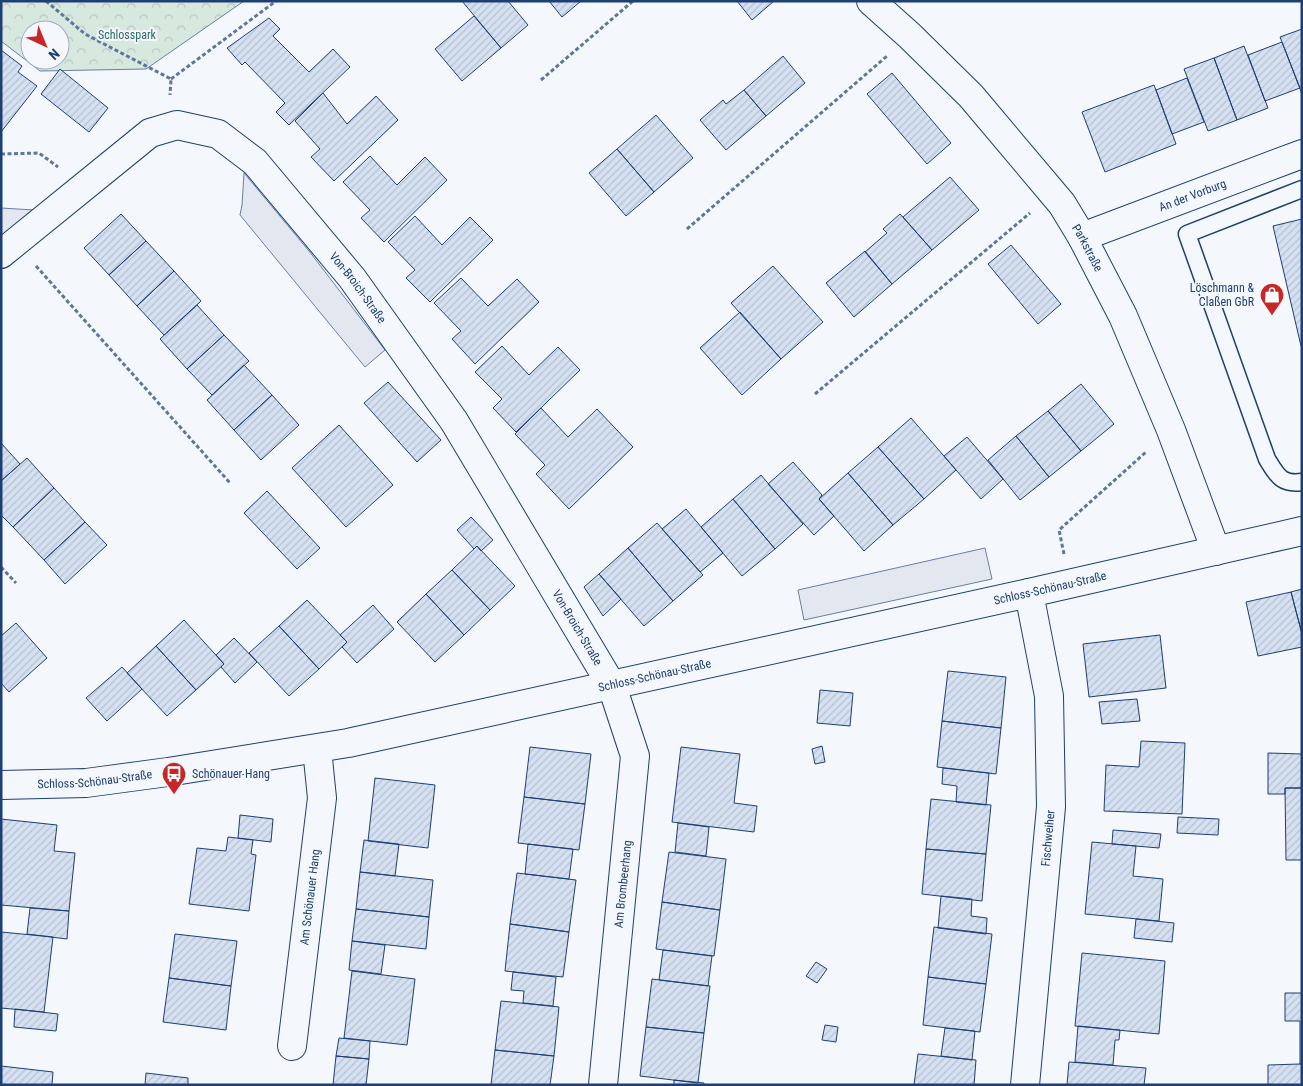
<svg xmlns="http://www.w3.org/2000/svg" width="1303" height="1086" font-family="'Roboto Condensed',sans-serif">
<defs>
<pattern id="forest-crowns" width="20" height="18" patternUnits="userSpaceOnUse" patternTransform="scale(1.25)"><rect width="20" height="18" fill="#d7e8df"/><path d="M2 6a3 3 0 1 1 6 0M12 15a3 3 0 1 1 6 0" fill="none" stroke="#b8c8c3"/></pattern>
<pattern id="building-hatch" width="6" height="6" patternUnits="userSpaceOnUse" patternTransform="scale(1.25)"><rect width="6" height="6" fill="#d5e0f0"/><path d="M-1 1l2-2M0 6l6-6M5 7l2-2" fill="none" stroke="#b6c1d1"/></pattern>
</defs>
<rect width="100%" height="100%" fill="#f4f7fb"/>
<!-- forest -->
<path fill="url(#forest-crowns)" stroke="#687fa3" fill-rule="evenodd" d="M1 1H244L146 69 40 71 1 41ZM30 30H60V60H30Z"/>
<!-- parking -->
<path fill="#e3e8f0" stroke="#687fa3" d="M244 173 309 251 385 350 365 367 240 215 242 205Z
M1 208 34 210 1 238Z
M985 548 992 579 804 620 798 590Z"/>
<!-- building -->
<path fill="url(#building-hatch)" stroke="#1d3f73" d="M462 1H508L528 25 501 48Z
M549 1H581L562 17Z
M737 1H774L752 20Z
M474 16 501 48 462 81 435 49Z
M269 18 280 29 273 36 309 72 333 49 350 67 289 125 276 112 285 103 245 62 242 65 227 48Z
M1302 29V94L1280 37Z
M1282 42 1300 88 1265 101 1248 55Z
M1244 46 1268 108 1237 120 1214 58Z
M1 50 22 66 18 72 37 86 1 132Z
M783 56 805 83 766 116 744 90Z
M1214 58 1237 120 1208 131 1184 69Z
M60 69 108 108 89 132 41 94Z
M892 73 951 143 927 164 867 94Z
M1187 78 1204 122 1172 134 1156 90Z
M1154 85 1176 144 1105 172 1082 112Z
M744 90 766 116 726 150 700 120 723 100 726 104Z
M323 93 347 124 376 96 398 120 334 181 311 157 320 149 295 121Z
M656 115 693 158 654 192 617 149Z
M617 149 654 192 626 216 589 173Z
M370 156 397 185 425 157 447 180 384 242 361 218 370 210 343 182Z
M950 177 979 210 932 250 903 217Z
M121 214 146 241 109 275 84 248Z
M900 214 932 250 892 284 865 252 887 233 883 229Z
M415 216 442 245 470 217 493 240 430 302 406 278 415 270 388 242Z
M1302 219V346H1301L1273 226Z
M146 241 174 271 137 306 109 275Z
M1011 245 1061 304 1038 324 988 264Z
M865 251 892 284 854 317 826 283Z
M773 266 823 322 781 359 731 303Z
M174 271 201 301 164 335 137 306Z
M461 278 488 306 517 279 539 302 475 364 452 339 461 331 434 303Z
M197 305 224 335 187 369 160 339Z
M740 312 781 359 742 395 700 348Z
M224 335 249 361 212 395 187 369Z
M502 346 529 375 558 347 580 370 516 432 493 408 502 399 475 372Z
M244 365 272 395 234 430 207 400Z
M388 382 441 440 417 462 364 403Z
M1081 384 1114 424 1081 451 1048 411Z
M272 395 299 425 261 460 234 430Z
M541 408 568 437 597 409 633 447 569 509 536 474 545 465 515 434Z
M1048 411 1081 451 1049 477 1016 436Z
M911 418 956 470 924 499 878 447Z
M339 425 393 485 346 527 292 468Z
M1016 436 1049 477 1020 500 988 460Z
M967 437 1003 479 981 499 944 456Z
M1 443 20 464 1 481Z
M878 447 924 499 893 525 848 473Z
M27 458 54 488 13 527 1 515V481Z
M793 462 822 495 819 499 834 516 814 535 768 484Z
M848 473 893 525 864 551 819 499Z
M761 475 803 524 775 549 733 499Z
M54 488 85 522 44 560 13 527Z
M267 491 320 548 297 569 244 513Z
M733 499 775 549 742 576 701 527Z
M686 509 723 553 700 572 662 529Z
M471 517 493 540 481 551 477 546 474 549 457 530Z
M85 522 107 545 65 584 44 560Z
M657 523 703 575 673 601 628 548Z
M477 546 515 586 490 610 452 570Z
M628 548 673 601 644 626 599 574Z
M452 570 490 610 464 635 426 594Z
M599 574 621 599 603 616 584 587Z
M1302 589V634L1291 592Z
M1291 592 1302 634V647L1258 656 1246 602Z
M426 594 464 635 435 662 397 622Z
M307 600 347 642 319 669 279 626Z
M373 605 394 629 357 663 342 647 347 642 340 635Z
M184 620 224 664 196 690 156 646Z
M16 623 47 658 9 692 1 683V636Z
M279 626 319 669 289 696 249 653Z
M1160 635 1166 688 1089 697 1083 644Z
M234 638 257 662 235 683 221 667 224 664 216 655Z
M156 646 196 690 167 716 127 673Z
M122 667 142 689 107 721 86 698Z
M948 671 1006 677 1001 728 942 721Z
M820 690 853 693 850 726 817 723Z
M1137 699 1140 721 1102 724 1099 702Z
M942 721 1001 728 996 774 937 767Z
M1141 741 1185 743 1182 814 1104 811 1106 765 1139 767Z
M822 746 825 762 815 764 812 749Z
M530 747 591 754 585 804 524 797Z
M681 747 740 754 734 803 757 806 754 832 672 822Z
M1268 753 1302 754V788H1285V794H1268Z
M943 768 989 773 986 805 956 802 957 786 942 784Z
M375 778 435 785 428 848 368 841Z
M1285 788H1302V860H1286Z
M524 797 585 804 579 850 518 843Z
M931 799 991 805 986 854 926 849Z
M240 815 273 819 271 842 238 838Z
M1178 817 1219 819 1218 835 1177 833Z
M1 819 57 825 54 851 75 853 69 911 1 905Z
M678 823 709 827 706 856 675 852Z
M1113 830 1161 834 1159 848 1112 844Z
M228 837 253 840 251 854 256 855 249 911 189 904 197 848 226 851Z
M364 840 399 844 395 876 360 872Z
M1092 842 1136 846 1133 876 1163 879 1159 921 1085 914Z
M528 844 573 849 569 879 525 874Z
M926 849 986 854 982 901 922 894Z
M669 852 726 859 720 910 662 902Z
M360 872 433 880 429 917 356 909Z
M517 873 576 880 569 932 510 924Z
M941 896 972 899 971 916 987 918 986 934 938 928Z
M662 902 720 910 714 956 656 949Z
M30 908 69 911 67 939 27 934Z
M356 909 429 917 426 949 352 941Z
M1136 919 1174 923 1172 942 1134 938Z
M510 924 569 932 563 977 505 971Z
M934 927 992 934 986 984 928 977Z
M1 932 53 937 44 1012 1 1008Z
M175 934 237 941 231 986 169 978Z
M352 941 385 945 381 974 349 970Z
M663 950 712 956 708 986 659 980Z
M1082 953 1165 961 1159 1034 1075 1026Z
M816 962 827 969 817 983 806 976Z
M352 971 415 979 407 1045 344 1038Z
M513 972 556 977 553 1006 523 1003 524 991 511 990Z
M928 977 986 984 980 1032 923 1025Z
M169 978 231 986 226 1030 163 1022Z
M652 979 710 986 704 1033 646 1027Z
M1285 993H1302V1064H1300V1021H1285Z
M501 1001 559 1007 554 1056 495 1050Z
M15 1009 58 1014 56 1031 14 1027Z
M825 1025 838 1027 836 1042 822 1040Z
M1078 1026 1120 1030 1119 1040H1115L1113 1065 1075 1062Z
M646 1027 704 1033 698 1083 640 1076Z
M945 1028 975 1031 972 1060 941 1056Z
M339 1038 370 1041 369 1059 336 1056Z
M495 1050 554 1056 550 1085H491Z
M918 1054 976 1060 974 1085H914Z
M336 1056 369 1059 366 1085H333Z
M1069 1062 1146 1068 1144 1085H1067Z
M1300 1064H1302V1085H1268V1065Z
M1 1066 53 1072 52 1085H1Z
M146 1073 188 1078V1085H145Z
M674 1080 704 1083V1085H674Z"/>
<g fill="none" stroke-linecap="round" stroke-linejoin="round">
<defs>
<path id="service" d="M1302 189 1187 234 1267 459C1277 475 1281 485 1302 482"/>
<g id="minor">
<path id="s1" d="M871 1 910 36 971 96 1062 204 1082 237 1123 316 1171 430 1216 551"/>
<path id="s2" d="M1082 237 1302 154"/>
<path id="s3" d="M1 254 150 133 177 125 218 134 255 162 352 278 454 421 612 686 635 756 603 1085"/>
<path id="s4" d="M1 785 86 783 168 772 348 743 1029 593 1302 531"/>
<path id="s5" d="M292 1046 322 798 317 749"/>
<path id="s6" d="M1025 1085 1051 807 1049 696 1029 593"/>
</g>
</defs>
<!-- service casing -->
<use href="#service" stroke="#1d3f73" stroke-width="19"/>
<!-- minor casing -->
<use href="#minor" stroke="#1d3f73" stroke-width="30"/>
<!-- path -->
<path stroke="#5e769c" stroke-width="3" stroke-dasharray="4 2.5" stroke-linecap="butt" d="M46 1 85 34 171 79 170 95
M171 79 276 1
M541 80 633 1
M1 154 39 153 58 167
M687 229 887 56
M36 266 231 484
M815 394 1030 213
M1064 554 1059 530 1146 452
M1 567 16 583"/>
<!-- service -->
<use href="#service" stroke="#f4f7fb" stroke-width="16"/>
<!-- minor -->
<use href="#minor" stroke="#f4f7fb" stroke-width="28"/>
</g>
<!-- icons -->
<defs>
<symbol id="shop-pin" viewBox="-11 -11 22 30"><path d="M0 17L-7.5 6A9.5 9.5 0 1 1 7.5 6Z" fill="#c62828" stroke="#f4f7fb"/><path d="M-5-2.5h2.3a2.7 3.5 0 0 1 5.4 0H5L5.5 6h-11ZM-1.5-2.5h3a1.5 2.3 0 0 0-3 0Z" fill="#fff"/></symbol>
<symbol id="bus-pin" viewBox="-11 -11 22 30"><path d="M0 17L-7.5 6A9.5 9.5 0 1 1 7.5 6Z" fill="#c62828" stroke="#f4f7fb"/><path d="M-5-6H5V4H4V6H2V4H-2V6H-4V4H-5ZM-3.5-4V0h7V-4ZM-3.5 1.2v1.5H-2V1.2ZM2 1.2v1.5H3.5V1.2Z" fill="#fff"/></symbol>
</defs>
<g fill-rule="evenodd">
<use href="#shop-pin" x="1258" y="281" width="28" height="38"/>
<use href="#bus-pin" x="160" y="760" width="28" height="38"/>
</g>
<g text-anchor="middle" stroke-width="4" stroke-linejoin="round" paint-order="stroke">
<!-- park labels -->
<g font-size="12" fill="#2c6c60" stroke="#f4f7fb">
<text x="127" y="39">Schlosspark</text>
</g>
<!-- street labels -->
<g font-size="12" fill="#1d3f73" stroke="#f4f7fb">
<text dy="4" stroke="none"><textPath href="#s2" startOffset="118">An der Vorburg</textPath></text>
<text dy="4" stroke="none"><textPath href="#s1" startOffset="330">Parkstraße</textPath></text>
<text dy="4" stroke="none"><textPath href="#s3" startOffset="471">Von-Broich-Straße</textPath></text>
<text dy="4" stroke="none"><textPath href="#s4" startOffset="1069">Schloss-Schönau-Straße</textPath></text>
<text dy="4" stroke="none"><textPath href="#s3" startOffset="876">Von-Broich-Straße</textPath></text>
<text dy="4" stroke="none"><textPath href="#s4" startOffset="664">Schloss-Schönau-Straße</textPath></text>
<text dy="4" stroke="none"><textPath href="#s4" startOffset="94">Schloss-Schönau-Straße</textPath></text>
<text dy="4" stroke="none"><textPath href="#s6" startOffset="248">Fischweiher</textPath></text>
<text transform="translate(623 884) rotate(-84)" y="4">Am Brombeerhang</text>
<text dy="4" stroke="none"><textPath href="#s5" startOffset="150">Am Schönauer Hang</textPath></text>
</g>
<!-- poi labels -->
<g font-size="12" fill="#1d3f73" stroke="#f4f7fb" text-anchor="end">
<text x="1254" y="292">Löschmann &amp;<tspan x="1254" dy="14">Claßen GbR</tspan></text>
<text x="192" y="778" text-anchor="start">Schönauer Hang</text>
</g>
</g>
<!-- border -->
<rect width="1303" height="1086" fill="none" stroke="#1d3f73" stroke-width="5"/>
<!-- north arrow -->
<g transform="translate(45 45) rotate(136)"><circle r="24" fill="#f4f7fb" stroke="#9eadc5"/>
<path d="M0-4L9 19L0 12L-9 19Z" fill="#c62828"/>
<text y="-8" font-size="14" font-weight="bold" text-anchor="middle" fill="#1d3f73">N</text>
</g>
</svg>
